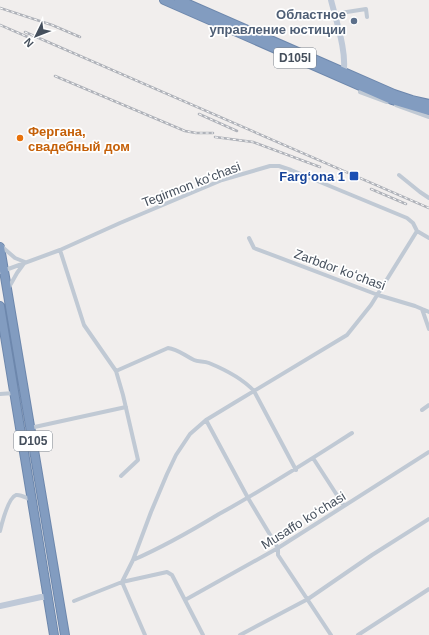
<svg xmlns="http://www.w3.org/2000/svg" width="429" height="635" font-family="Arial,sans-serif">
<rect width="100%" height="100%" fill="#f1eeed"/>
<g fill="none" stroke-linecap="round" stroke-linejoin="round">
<defs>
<path id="highway" d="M164 0 392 100 429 111
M179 0 394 94 412 100 429 104
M0 247 65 635
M0 306 54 635"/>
</defs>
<!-- highway casing -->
<use href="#highway" stroke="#6d87ac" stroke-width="10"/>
<!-- street -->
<path stroke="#c0c9d4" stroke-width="4" d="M334 14 366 9 367 17
M360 92 387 102
M396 105 429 117
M399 175 420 192 429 198
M249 238 254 248 378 295 415 306 429 312
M0 245 15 258 25 262 17 273 8 289
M60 250 84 325 116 371 123 395 138 460 121 476
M0 272 60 250 120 223 222 180 270 166H279L291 170 407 218 413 223 417 231 429 238
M422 309 429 329
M116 371 168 348C178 349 185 356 194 360 198 362 204 361 209 363 226 370 242 378 254 391L296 470
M0 394 14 393
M422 410 429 405
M206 420 248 498 278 548V555L331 635
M30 428 126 407
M313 458 344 506
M0 531C2 523 8 498 16 495 21 494 28 499 32 500
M133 560C163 547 191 531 219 514 265 489 308 461 352 433
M185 600 278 548 429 452
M74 601 122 582 133 560 151 512 167 474 176 455 190 434 206 420 234 403 347 335 371 305 417 231
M145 635 122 582 167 572 172 575 203 635
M240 635 308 599 372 555 429 519
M358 635 429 589"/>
<!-- secondary -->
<path stroke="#bfc9d8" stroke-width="6" d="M331 0C336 20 348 55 343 75
M0 606 41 597H48"/>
<!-- highway -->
<use href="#highway" stroke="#829cc0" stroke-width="8"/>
<defs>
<path id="rail" d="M0 8 52 25 80 37
M0 25 30 38
M25 32 429 208
M55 76 185 131 196 133H213
M199 114 237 131
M215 137 253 142 320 167
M371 189 406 204"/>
</defs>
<!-- rail casing -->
<use href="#rail" stroke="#afb2b9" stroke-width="2.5"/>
<!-- rail -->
<use href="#rail" stroke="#fff" stroke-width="1" stroke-dasharray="3" stroke-linecap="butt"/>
</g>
<!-- markers -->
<circle fill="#5c6f8a" stroke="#fff" stroke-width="1.5" cx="354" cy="21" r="4"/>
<circle fill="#e8710a" stroke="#fff" stroke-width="1.5" cx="20" cy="138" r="4"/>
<rect fill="#1a4fb4" stroke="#fff" stroke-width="1.5" x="349" y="171" width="10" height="10" rx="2"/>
<g text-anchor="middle" stroke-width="3.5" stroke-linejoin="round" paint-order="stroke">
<!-- shield labels -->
<g fill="#fff" stroke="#7d848d" stroke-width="1">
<rect x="274" y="48" width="42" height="20" rx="3"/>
<rect x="14" y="431" width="38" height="20" rx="3"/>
</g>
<g font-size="12" font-weight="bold" fill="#454f5c">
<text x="295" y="62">D105l</text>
<text x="33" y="445">D105</text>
</g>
<!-- service labels -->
<g font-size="13" font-weight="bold" fill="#4e5e75" stroke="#fff" text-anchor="end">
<text x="346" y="19">Областное<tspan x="346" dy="15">управление юстиции</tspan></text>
</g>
<!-- food labels -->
<g font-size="13" font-weight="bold" fill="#c56008" stroke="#fff" text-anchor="start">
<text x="28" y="136">Фергана,<tspan x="28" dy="15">свадебный дом</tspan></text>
</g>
<!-- transit labels -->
<g font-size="13" font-weight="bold" fill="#164399" stroke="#fff" text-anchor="end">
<text x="345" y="181">Farg‘ona 1</text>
</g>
<!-- street labels -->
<g font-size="13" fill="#454f5c" stroke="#fff">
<text transform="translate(191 184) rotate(-21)" y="5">Tegirmon koʻchasi</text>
<text transform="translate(340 269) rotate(20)" y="5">Zarbdor koʻchasi</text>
<text transform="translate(303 520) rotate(-32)" y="5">Musaffo koʻchasi</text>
</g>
</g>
<!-- north arrow -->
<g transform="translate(36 36) rotate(227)" stroke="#ffffff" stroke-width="3" paint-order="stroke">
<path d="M0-3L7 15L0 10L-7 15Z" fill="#454f5c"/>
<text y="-6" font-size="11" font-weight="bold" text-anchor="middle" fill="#454f5c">N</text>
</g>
</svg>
